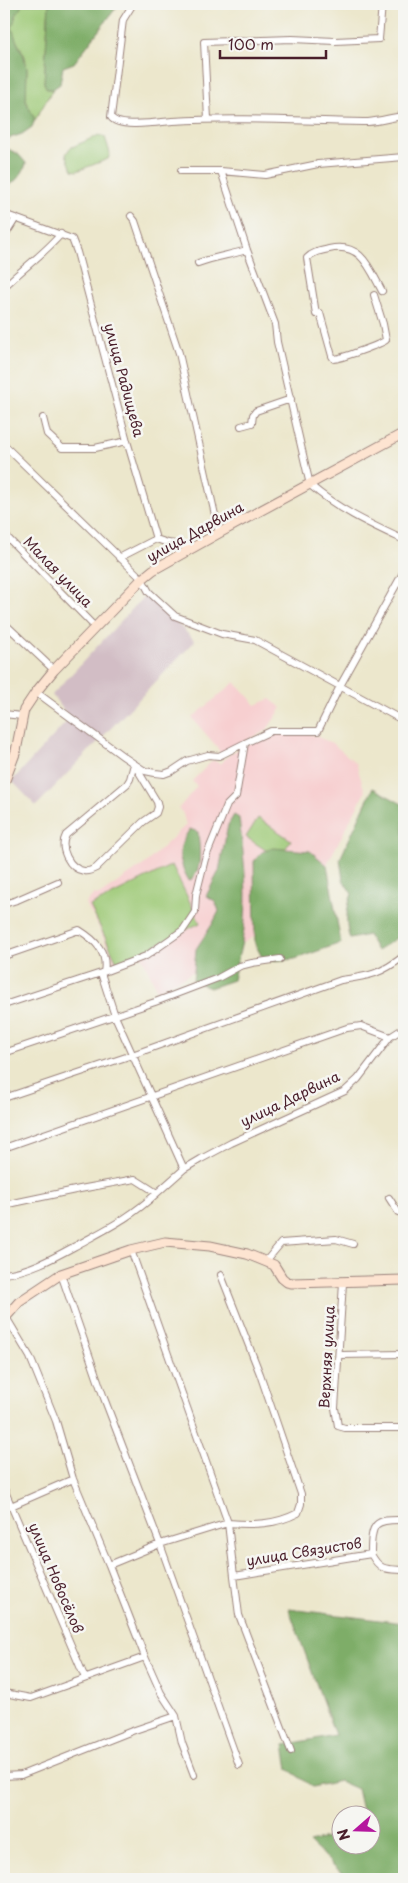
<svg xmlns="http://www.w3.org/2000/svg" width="408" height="1883" font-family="'Playpen Sans',sans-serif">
<rect width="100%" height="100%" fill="#f6f6f2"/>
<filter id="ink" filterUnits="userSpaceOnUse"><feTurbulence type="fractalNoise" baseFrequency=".02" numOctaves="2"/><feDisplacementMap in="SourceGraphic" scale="10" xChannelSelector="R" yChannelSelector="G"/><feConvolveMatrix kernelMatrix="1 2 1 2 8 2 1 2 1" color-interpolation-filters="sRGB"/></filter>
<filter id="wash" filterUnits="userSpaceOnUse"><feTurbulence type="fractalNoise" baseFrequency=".0096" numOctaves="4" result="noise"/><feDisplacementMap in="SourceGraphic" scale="20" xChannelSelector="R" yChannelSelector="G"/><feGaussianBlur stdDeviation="1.12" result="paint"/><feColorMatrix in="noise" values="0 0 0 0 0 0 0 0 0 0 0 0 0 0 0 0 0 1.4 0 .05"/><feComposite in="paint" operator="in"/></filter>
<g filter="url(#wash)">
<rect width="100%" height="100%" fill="#ece7cc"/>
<!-- built -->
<path fill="#f7cfd0" d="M235 682 256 705 270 699 282 708 266 731 220 753 217 747 192 718Z
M288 732 308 733 332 743 356 763 365 792 304 908 184 977 157 990 141 954 115 964 95 919 85 904 94 894 99 895 145 864 186 825 183 814 179 808 197 786 192 781 213 760 220 764 230 754 247 744 265 736Z"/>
<!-- industrial -->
<path fill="#d2bdc5" d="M147 593 195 641 36 806 12 781 70 718 52 695Z"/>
<!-- green -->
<path fill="#9dc976" stroke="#747450" d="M23 4H49L44 83 47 89H53L34 122C33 114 27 108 26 100 25 86 29 72 25 57 22 48 13 39 12 29 12 20 18 11 23 4Z
M99 135 105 137 110 153 108 159 77 171 72 170 66 154 70 148Z
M258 818 291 840 279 859 246 837Z
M172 865 200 923 118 964 90 906Z"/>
<!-- forest -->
<path fill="#7ead67" stroke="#646649" d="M4 4H23L16 15 12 28 17 42 24 56 27 69 26 102 34 117V122L32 127 22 134 4 140Z
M49 4H119L74 63 63 67 60 84 53 89H47L44 83Z
M4 147 18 154 26 163C25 172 13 185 4 188Z
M373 788 404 805V933L377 951 368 935 350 939C345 925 346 908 352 894L343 880 340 859Z
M234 815 239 818C243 851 248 886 245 919 244 939 237 960 233 980L210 988 193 981 196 949 213 923 219 911 215 901 206 896 219 871 228 825Z
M190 829 198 832C199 847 204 872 189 881 178 860 176 849 190 829Z
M273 848 310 851 327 865 341 943 295 959 271 961 262 957 255 944 254 861 262 852Z
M289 1609 404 1623V1879H348L309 1842 340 1835V1846H370V1816L363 1815 357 1789 339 1781 313 1787 288 1769 284 1745 335 1735Z"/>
</g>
<g filter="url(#ink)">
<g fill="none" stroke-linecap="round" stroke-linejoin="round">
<defs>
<path id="street" d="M133 4 123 20 111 117C118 129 160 122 173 121 238 117 303 121 368 122 382 121 392 117 404 116
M208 119 204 42 292 39 335 41 379 39 382 4
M404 157 318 164 265 175 221 171 247 250 275 324 277 342 310 485C339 510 370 524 404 540
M181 171H221
M4 214 72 239 77 252 127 441 156 539
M131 216 135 221 179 353 219 533
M4 237 16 218
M198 263C214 257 230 255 247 250
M4 287C22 269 44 254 61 234
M320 313 332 356 334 359C339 359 382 344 386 340L383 324 374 295
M316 314 307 258C313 252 320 251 329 249 361 242 369 267 382 291
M43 418 47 434 62 448H95L127 441
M241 426 252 423 253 415 256 411 291 399
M4 445 142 579 149 592 175 616 222 634 255 640 404 721
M4 534 95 627
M119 558 156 539 168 543 194 547
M4 623 54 670
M36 692 124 757 145 771 155 773 164 774 172 771 187 761 208 755 219 756 245 743 236 796 227 805 205 859 196 895 195 912 183 930 146 956 101 973 115 1016 184 1169
M4 714 22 716
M245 743 271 731H318L340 686 404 571
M134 764 157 802 158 807 156 813 143 822 96 868C92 870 88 872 84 871 69 869 59 848 66 835L127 784 130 779Z
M4 904 17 900 58 882
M4 956 79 930C95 940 108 952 104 972
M4 1005 101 973
M390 1037 404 1028
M4 1053 155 1002 218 978 240 966 252 963 280 959
M4 1098 132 1055 341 980C370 976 381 974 404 956
M4 1148 347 1028 361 1026 390 1037 358 1079 345 1091 231 1143 201 1159 184 1169 157 1193 135 1179 80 1189 4 1205
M389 1198 398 1212 404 1214
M266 1261 281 1243 336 1239 353 1244
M4 1274C31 1271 55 1257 79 1244 110 1227 131 1217 157 1193
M61 1274 104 1398 160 1544 239 1765
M221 1275 260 1374 301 1494V1504L298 1513C275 1525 253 1525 228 1523L234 1576
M343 1283 335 1408 338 1426 345 1428H404
M340 1355 404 1354
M4 1489 85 1678
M11 1506 73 1479
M371 1554C371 1523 374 1519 404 1520
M109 1565 160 1544 228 1523 131 1250
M145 1657 161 1693 176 1716 182 1743 194 1775
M4 1693 31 1698 145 1657 109 1565 73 1479 56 1421 30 1357 6 1317
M291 1751 239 1615 234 1576 371 1554C380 1571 386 1569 404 1570
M4 1776 21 1775 132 1731 176 1716"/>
<path id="secondary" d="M4 783 16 751 24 710 36 692 54 670 142 579 153 570 219 533 404 433
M4 1319 19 1302 61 1274 131 1250 165 1242 210 1246 247 1254 274 1265 282 1278 287 1282 292 1283 404 1280"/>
</defs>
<!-- street casing -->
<use href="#street" stroke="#9b837c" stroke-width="8"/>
<!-- secondary casing -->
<use href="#secondary" stroke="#9b837c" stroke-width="11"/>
<!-- street -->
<use href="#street" stroke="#fff" stroke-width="6"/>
<!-- secondary -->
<use href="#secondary" stroke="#fde4d1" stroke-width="9"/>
</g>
</g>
<g text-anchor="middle" stroke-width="5" stroke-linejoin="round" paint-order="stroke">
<!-- street labels -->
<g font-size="14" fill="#4a1f2b" stroke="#f6f6f2">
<text transform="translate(124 380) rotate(75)" y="5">улица Радищева</text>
<text transform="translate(195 532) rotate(-29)" y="5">улица Дарвина</text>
<text transform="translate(58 572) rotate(46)" y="5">Малая улица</text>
<text transform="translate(290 1099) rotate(-26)" y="5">улица Дарвина</text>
<text transform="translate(327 1357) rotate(-87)" y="5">Верхняя улица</text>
<text transform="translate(304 1552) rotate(-9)" y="5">улица Связистов</text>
<text transform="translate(56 1578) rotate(67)" y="5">улица Новосёлов</text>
</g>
</g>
<!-- margin -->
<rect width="408" height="1883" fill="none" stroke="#f6f6f2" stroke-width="20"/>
<!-- north arrow -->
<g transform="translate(356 1830) rotate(250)"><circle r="24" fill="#f6f6f2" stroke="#b1a0a2"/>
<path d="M0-4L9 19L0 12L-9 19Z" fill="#b5179e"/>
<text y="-8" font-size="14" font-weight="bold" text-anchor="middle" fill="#4a1f2b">N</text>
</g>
<!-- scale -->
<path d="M220 50v8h106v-8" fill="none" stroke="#4a1f2b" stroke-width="2.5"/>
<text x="228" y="50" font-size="15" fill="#4a1f2b" stroke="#f6f6f2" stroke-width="4" paint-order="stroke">100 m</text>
</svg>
